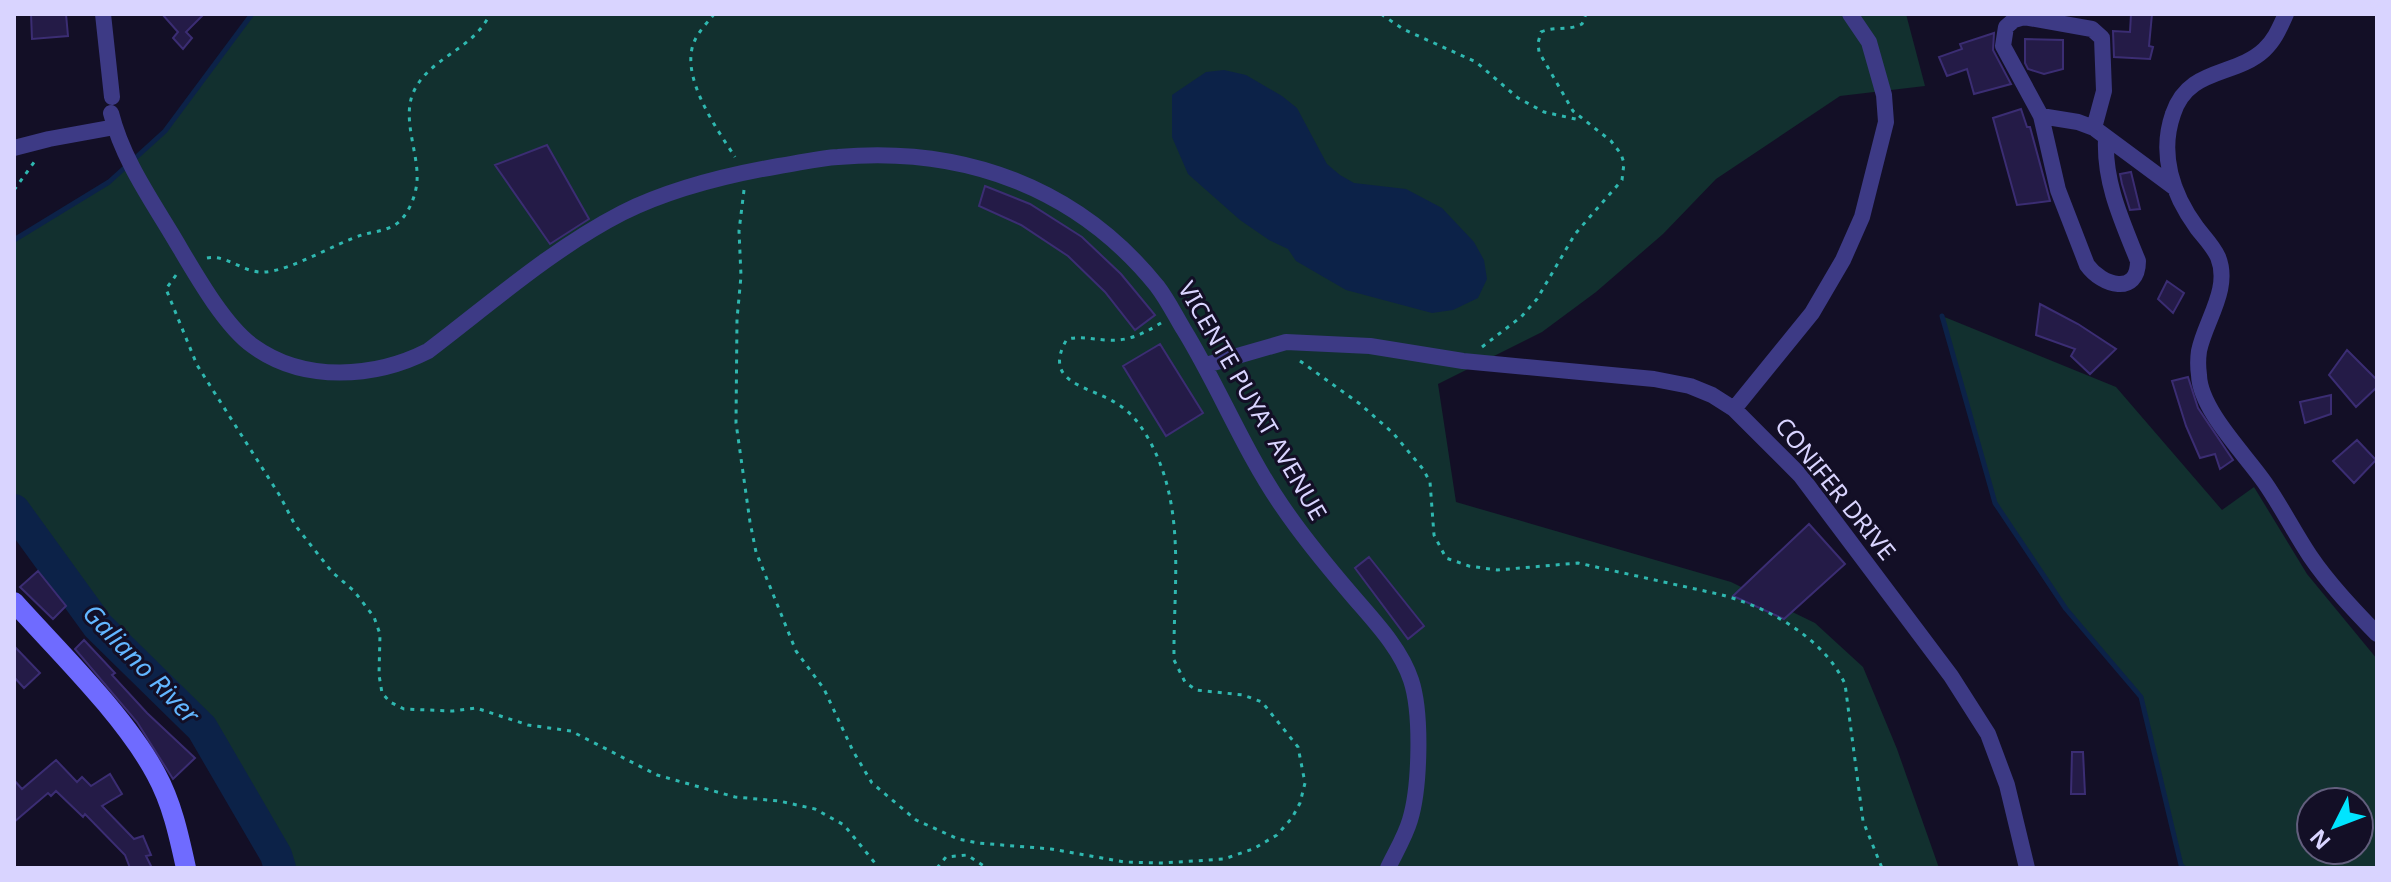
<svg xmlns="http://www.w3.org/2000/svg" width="2391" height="882" font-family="'Noto Sans',sans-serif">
<rect width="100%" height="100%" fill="#130f26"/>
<!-- green -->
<path fill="#12302f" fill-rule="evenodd" d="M252 14H1906L1925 86 1840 96 1716 179 1663 234 1596 292 1542 332 1438 384 1456 502 1731 582 1815 623 1863 667 1897 749 1939 868H280L276 855 202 728 98 626 14 510V240L109 182 165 131Z
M1942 316 2116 387 2222 510 2254 487 2307 574 2377 659V868H2184L2181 865 2141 697 2066 608 1995 503ZM2311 802H2359V850H2311Z"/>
<!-- water -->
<path fill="#0c2248" d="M1224 70 1246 75 1282 96 1297 108 1327 164 1340 175 1354 183 1406 189 1442 208 1474 242 1484 260 1487 279 1478 298 1453 310 1432 313 1346 290 1296 261 1288 249 1269 240 1240 220 1188 174 1172 137V95L1206 72Z"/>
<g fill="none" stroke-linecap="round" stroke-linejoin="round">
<!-- stream -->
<path stroke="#0c2248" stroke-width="5" d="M14 240 109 182 165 131 252 14
M1942 316 1995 503 2066 609 2141 697 2181 865 2184 868"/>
<!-- river -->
<path stroke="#0c2248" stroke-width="32" d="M14 510 98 626 202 728 276 855 280 868"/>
</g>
<!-- building -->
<path fill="#241b47" stroke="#3b2d73" stroke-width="2" d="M31 14H66L68 36 32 39Z
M162 14H204L186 32 192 38 183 49 173 38 178 32Z
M2131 14H2152L2149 46 2153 47 2150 59 2114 57 2113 31 2130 32Z
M1994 33 1993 50 2011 84 1974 94 1967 69 1947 76 1939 57 1962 49 1960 44Z
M2025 39 2063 40V69L2044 74 2028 69 2025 63Z
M2021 109 2027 127H2030L2050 201 2017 205 1993 118Z
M547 145 589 219 550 244 495 165Z
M2131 172 2140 209 2130 210 2122 184 2120 174Z
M985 186 1030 204 1082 237 1121 274 1155 315 1135 330 1105 292 1068 256 1021 225 979 206Z
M2167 281 2184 293 2173 313 2158 299Z
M2040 304 2078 324 2116 349 2090 374 2071 356 2075 349 2036 335Z
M1160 344 1203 413 1166 436 1123 366Z
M2347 350 2377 380V387L2356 407 2329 375Z
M2188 377 2198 408 2233 460 2220 469 2215 454 2200 458 2186 426 2172 381Z
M2331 395V414L2305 423 2300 402Z
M2357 440 2376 460 2354 483 2333 461Z
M1809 524 1845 564 1784 619 1733 596Z
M1369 557 1424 626 1408 639 1355 568Z
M38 571 66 606 53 619 20 587Z
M84 640 115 673 112 675 147 713 195 758 173 779 137 722 75 649Z
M14 646 40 673 24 688 14 677Z
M2072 752H2083L2085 794H2071Z
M56 760 77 782 82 777 91 786 110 774 122 794 102 806 134 839 143 836 151 855 146 856 152 868H130L125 855 85 814 83 817 56 791 51 796 48 793 14 822V780L22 789Z"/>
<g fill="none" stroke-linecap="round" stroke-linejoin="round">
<!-- path -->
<path stroke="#2fb8b0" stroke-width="3" stroke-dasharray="4 6" stroke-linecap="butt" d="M714 14C708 22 699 31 695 40 678 75 717 129 735 157
M1381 14 1403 29 1476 62 1518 98 1544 112 1580 120
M14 190 35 161
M744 190 739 231 741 276 737 319 736 423 750 522 756 552 796 651 824 689 853 751 872 783 916 820 958 839 978 843 1051 849 1124 862 1163 863 1224 859 1253 849 1277 835 1292 818 1300 803 1305 783 1298 747 1262 702 1243 695 1196 690 1185 682 1174 660C1173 582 1188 503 1145 433 1137 420 1129 411 1116 403 1089 386 1041 383 1067 339 1082 336 1091 339 1106 340 1127 342 1143 334 1161 323
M207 258C227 254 244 274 265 272 292 270 334 244 362 235 375 231 390 231 401 220 410 210 416 195 417 181 419 153 401 118 414 91 430 57 473 50 490 14
M176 275 166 289 197 365 280 496 295 525 332 572 354 591 374 617 380 634 379 675 382 693 390 702 404 709 453 711 476 708 528 725 571 731 657 775 735 797 779 801 815 809 844 825 879 868
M1482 347 1521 317 1537 299 1575 234 1622 180 1624 163 1621 154 1611 141 1573 111 1539 52 1538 43 1541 32C1555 26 1569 31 1582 24L1586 14
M1300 361 1360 404 1393 433 1423 469 1430 482 1434 535 1446 558 1469 566 1497 570 1578 563 1718 594C1767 606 1824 638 1845 684L1863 821 1882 868
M937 868 946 857 967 855 987 868"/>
<!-- minor -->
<path stroke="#3d3a85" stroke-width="16" d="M103 14 112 97
M2286 14C2280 27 2275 40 2264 50 2235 77 2188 67 2173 114 2159 154 2172 194 2197 228 2204 237 2213 246 2218 257 2231 289 2205 321 2199 351 2198 358 2198 368 2199 375 2200 410 2246 455 2265 483 2281 506 2294 532 2310 556 2329 584 2354 610 2377 634
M111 113C122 157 148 195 171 233 191 266 222 324 253 346 304 383 375 378 428 351 490 304 552 249 622 213 670 189 727 175 779 166 799 163 819 158 838 157 963 146 1077 187 1157 286 1167 299 1175 315 1184 330 1219 387 1244 451 1282 506 1303 537 1327 566 1351 594 1373 620 1400 647 1411 680 1422 713 1420 787 1410 820 1405 837 1395 853 1388 868
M2041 116 2058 190 2087 265C2102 286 2138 296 2138 261 2122 221 2104 183 2106 139
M2094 128 2104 91 2102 38 2092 29 2024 17 2014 20 2006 27 2003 46 2041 116 2078 122 2094 128 2175 188
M14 148 49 139 115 127
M1206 365 1286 342 1370 346 1463 361 1654 379 1690 386 1712 395 1734 409 1800 475 1951 676 1988 734 2007 785 2027 868
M1734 409 1812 313 1843 260 1862 217 1886 122 1884 95 1869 42 1850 14"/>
<!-- secondary -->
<path stroke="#6f6bff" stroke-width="20" d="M14 602C59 652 125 716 156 774 172 803 179 836 186 868"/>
</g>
<g text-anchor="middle" stroke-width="6" stroke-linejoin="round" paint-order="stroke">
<!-- street labels -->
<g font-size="24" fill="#d9d4ff" stroke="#130f26">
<text transform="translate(1252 401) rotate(60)" y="8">VICENTE PUYAT AVENUE</text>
<text transform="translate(1835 489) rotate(51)" y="8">CONIFER DRIVE</text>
</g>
<!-- water labels -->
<g font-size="26" font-style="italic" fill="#62b6ff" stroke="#130f26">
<text transform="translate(141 664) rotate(46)" y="9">Galiano River</text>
</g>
</g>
<!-- border -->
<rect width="2391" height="882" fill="none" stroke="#d9d4ff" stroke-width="32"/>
<!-- north arrow -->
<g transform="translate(2335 826) rotate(228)"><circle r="38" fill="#130f26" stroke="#625e7d" stroke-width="2"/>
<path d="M0-6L14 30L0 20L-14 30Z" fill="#00e5ff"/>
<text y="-12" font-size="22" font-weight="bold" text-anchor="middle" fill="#d9d4ff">N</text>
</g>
</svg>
